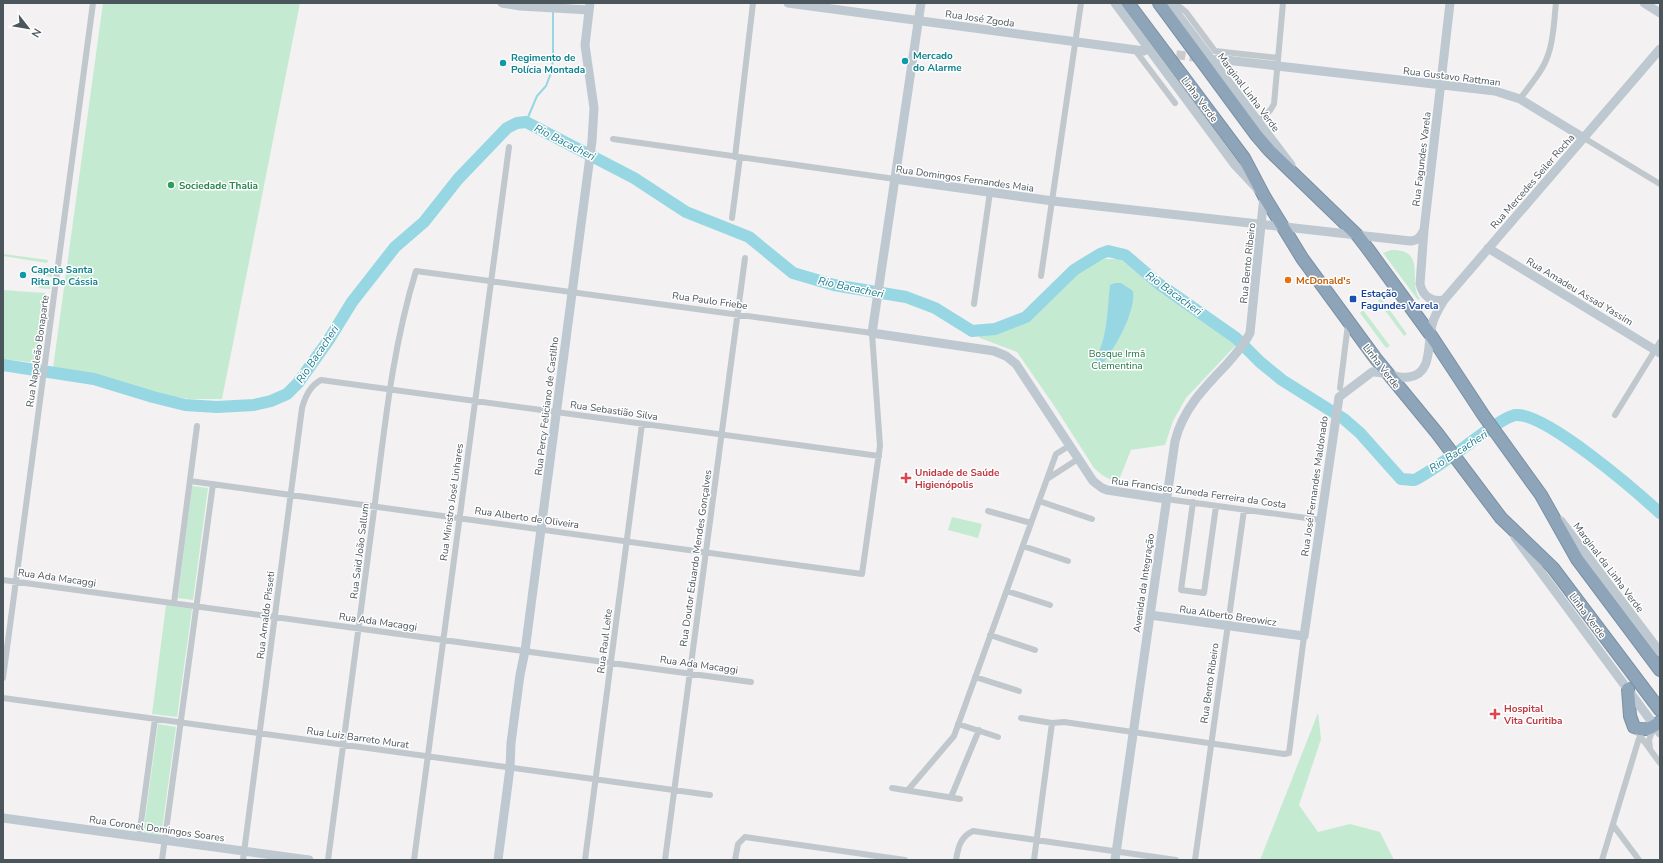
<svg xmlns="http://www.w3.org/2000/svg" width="1663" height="863" font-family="'Nunito Sans',sans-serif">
<rect width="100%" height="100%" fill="#f3f1f1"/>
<!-- green -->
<path fill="#c4ebd1" d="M103 3H300L222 399H189L151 393 114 380 53 368Z
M1391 250C1428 249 1407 282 1420 299L1418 300 1383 253Z
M3 254 48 260 47 263 3 256Z
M1100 259H1120L1157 290 1236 345 1186 398 1173 421 1165 445 1131 450 1119 480C1108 481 1102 475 1094 468L1055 407 1017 352 980 338 976 331 995 330 1026 318 1075 275Z
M43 266 53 268 52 277 38 275V270Z
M37 278 51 281 50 289 39 288 36 284Z
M3 290 45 293 38 363 3 359Z
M1381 298 1407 334 1404 336 1378 301Z
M1363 310 1390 346 1386 348 1360 313Z
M192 486 208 488 193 600 178 598Z
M952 517 982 524 978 538 948 530Z
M166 605 192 609 177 717 152 714Z
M1318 713 1321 739 1299 805 1318 832 1350 824 1380 832 1394 860H1260Z
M158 724 176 727 161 837 143 834Z"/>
<!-- water -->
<path fill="#96d7e3" d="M1115 283H1121L1133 291C1136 311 1116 346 1104 362H1094C1108 338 1107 312 1110 285Z"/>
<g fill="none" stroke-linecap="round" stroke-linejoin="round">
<!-- stream -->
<path stroke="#96d7e3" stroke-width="2" d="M526 122 537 96 546 86 551 73 553 59V10"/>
<!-- river -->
<path stroke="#96d7e3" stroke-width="12" d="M3 365 94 379 153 397 185 405 217 407 254 405 271 401 287 394 298 383 328 341 352 302 395 247 424 222 458 179 507 128 517 123 526 122 634 178 686 212 749 237 793 273 834 285 906 297 935 308 972 331 995 329 1026 317 1074 270 1100 254 1108 251 1125 255 1159 284 1236 338 1260 362 1282 380 1344 419 1360 433 1401 479C1405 479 1410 480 1414 480 1421 478 1447 459 1455 454 1466 446 1504 416 1516 415 1546 413 1636 491 1660 513"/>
<!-- secondary-tunnel -->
<path stroke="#c9cacc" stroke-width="9" stroke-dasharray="9 4.5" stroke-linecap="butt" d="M1163 53 1202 58"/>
<defs>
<path id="highway" d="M1128 3 1244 158 1264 196 1302 258 1376 359 1437 433 1501 518 1553 568 1660 710
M1159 3 1257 136 1269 150 1358 236 1368 249 1430 334 1484 416 1541 495 1577 559 1660 670
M1628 689 1630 716 1634 727C1645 732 1651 728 1660 722"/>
</defs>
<!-- highway casing -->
<use href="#highway" stroke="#7990a5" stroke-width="14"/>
<!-- street -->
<path stroke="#c0c8cd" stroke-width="6" d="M1175 3 1186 12 1215 51 1278 58
M1135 50 1175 103
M1520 99C1530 85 1543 71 1548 55 1554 39 1554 20 1556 3
M1255 119C1265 118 1270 112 1274 104L1283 3
M1584 138 1660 184
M613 139 895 179
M735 157 753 3
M732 218 740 157
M1041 276 1081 3
M974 304 990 192
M1340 388 1348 324
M1615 415 1660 342
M1047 479 1078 459
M190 481C414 512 638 543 862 574L880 446 872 333 416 271C391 352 384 435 373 518 358 632 343 746 328 860
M1166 499 1321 520
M1039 501 1092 519
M1193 502 1181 590 1204 593 1216 506
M988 511 1031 523
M1023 546 1068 561
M3 580 751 682
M1007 591 1050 605
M174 603 197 426
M990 635 1035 650
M975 677 1019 691
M3 678 93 3
M3 698 710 795
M1021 718 1052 723 1064 722 1284 754 1289 753 1304 636
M958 724 998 737
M1638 733 1660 763
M1650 748 1649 740 1654 727
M892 788 960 799
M908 790 954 736 1056 454 1069 446
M951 797 979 730
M1613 825 1639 860
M139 837 155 719
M162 860 213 484
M243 860 302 408C305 397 311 385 321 380L879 456
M414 860 509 147
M585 860 642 424
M665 860 745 258
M735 860 738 844 745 837 905 860
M956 860C958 848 960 837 973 831L1176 860
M1034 860 1052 723
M1195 860 1244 510
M1602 860 1640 735"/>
<!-- secondary -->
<path stroke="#bec8d0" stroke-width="9" d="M502 3 520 6 589 10
M788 3 1144 51
M921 3 872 333 994 351 1006 356 1016 364 1093 481 1102 488 1107 490 1166 499
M1115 3 1235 165 1264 196 1250 333C1244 345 1235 355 1226 365 1204 388 1183 409 1175 441L1115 860
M1169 3 1291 165
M1644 3 1660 13
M1217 59 1495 91 1520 99 1584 138
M895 179 1053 201 1410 241C1418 241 1421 236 1424 230
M1488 248 1660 353
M1444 300C1432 302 1423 297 1420 284L1424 230 1450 3
M1561 521 1660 652
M1515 537 1660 733
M1150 615 1304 636 1339 397 1372 372C1384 371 1396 379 1409 377 1433 374 1427 344 1432 325 1434 316 1439 308 1444 300L1660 49
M3 818 309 860
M498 860 510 768 511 743 520 675 525 651 592 141 594 108 585 45 590 3"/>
<!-- highway -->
<use href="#highway" stroke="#8ea5b9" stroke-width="12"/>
</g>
<!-- markers -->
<g fill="#0f9aa8" stroke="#fff" stroke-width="1.5">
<circle cx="905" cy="61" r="4"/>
<circle cx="503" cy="63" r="4"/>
<circle cx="23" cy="275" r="4"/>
</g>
<circle fill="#2e9e5b" stroke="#fff" stroke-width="1.5" cx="171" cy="185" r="4"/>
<circle fill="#e8710a" stroke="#fff" stroke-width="1.5" cx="1288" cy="280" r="4"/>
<rect fill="#1a4fb4" stroke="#fff" stroke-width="1.5" x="1349" y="295" width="8" height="8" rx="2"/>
<g fill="#e0444e" stroke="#fff" stroke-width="1.5">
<path d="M904 472h4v4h4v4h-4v4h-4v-4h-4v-4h4z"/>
<path d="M1493 708h4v4h4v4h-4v4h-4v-4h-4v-4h4z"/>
</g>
<g text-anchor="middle" stroke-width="3" stroke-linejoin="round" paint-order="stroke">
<!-- street labels -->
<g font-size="10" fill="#4a555c" stroke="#fff">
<text transform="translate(980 18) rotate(8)" y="4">Rua José Zgoda</text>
<text transform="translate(1452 76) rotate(7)" y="4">Rua Gustavo Rattman</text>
<text transform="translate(1249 92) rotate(53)" y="4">Marginal Linha Verde</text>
<text transform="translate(1200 99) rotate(53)" y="4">Linha Verde</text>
<text transform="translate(1421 159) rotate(-83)" y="4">Rua Fagundes Varela</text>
<text transform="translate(965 178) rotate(8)" y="4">Rua Domingos Fernandes Maia</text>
<text transform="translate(1532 181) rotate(-49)" y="4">Rua Mercedes Seiler Rocha</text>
<text transform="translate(1247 263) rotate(-84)" y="4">Rua Bento Ribeiro</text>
<text transform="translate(1580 291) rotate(31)" y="4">Rua Amadeu Assad Yassim</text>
<text transform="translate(710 300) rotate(8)" y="4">Rua Paulo Friebe</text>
<text transform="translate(37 351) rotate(-82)" y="4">Rua Napoleão Bonaparte</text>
<text transform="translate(1382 366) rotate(52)" y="4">Linha Verde</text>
<text transform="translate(546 406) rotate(-83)" y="4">Rua Percy Feliciano de Castilho</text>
<text transform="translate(614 410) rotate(8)" y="4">Rua Sebastião Silva</text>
<text transform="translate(1314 486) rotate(-82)" y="4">Rua José Fernandes Maldonado</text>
<text transform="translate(1199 492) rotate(8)" y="4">Rua Francisco Zuneda Ferreira da Costa</text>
<text transform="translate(451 502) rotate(-82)" y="4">Rua Ministro José Linhares</text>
<text transform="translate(527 517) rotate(8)" y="4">Rua Alberto de Oliveira</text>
<text transform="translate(359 551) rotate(-83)" y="4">Rua Said João Sallum</text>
<text transform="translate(695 558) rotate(-82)" y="4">Rua Doutor Eduardo Mendes Gonçalves</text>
<text transform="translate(1609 567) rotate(53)" y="4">Marginal da Linha Verde</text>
<text transform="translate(57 577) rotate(8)" y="4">Rua Ada Macaggi</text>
<text transform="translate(1143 583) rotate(-82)" y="4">Avenida da Integração</text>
<text transform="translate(265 615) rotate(-83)" y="4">Rua Arnaldo Pisseti</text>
<text transform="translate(1228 615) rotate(8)" y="4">Rua Alberto Breowicz</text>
<text transform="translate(1588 615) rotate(53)" y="4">Linha Verde</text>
<text transform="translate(378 621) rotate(8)" y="4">Rua Ada Macaggi</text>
<text transform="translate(604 641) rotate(-83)" y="4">Rua Raul Leite</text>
<text transform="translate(699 664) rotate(8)" y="4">Rua Ada Macaggi</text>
<text transform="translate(1209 683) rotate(-82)" y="4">Rua Bento Ribeiro</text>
<text transform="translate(358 737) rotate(8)" y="4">Rua Luiz Barreto Murat</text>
<text transform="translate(157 828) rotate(8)" y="4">Rua Coronel Domingos Soares</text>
</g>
<!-- culture labels -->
<g font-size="10" font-weight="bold" fill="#0d838f" stroke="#fff" text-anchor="start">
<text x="913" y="59">Mercado<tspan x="913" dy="12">do Alarme</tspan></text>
<text x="511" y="61">Regimento de<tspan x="511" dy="12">Polícia Montada</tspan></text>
<text x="31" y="273">Capela Santa<tspan x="31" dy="12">Rita De Cássia</tspan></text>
</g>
<!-- leisure labels -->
<g font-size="10" font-weight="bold" fill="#27864d" stroke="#fff" text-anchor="start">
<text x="179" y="189">Sociedade Thalia</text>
</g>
<!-- food labels -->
<g font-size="10" font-weight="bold" fill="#c56008" stroke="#fff" text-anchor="start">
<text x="1296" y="284">McDonald's</text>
</g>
<!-- transit labels -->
<g font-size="10" font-weight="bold" fill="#164399" stroke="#fff" text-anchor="start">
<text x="1361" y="297">Estação<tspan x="1361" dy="12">Fagundes Varela</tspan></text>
</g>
<!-- park labels -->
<g font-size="10" fill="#227648" stroke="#fff">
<text x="1117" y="357">Bosque Irmã<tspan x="1117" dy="12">Clementina</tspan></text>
</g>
<!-- health labels -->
<g font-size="10" font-weight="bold" fill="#be3a42" stroke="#fff" text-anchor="start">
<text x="915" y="476">Unidade de Saúde<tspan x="915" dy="12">Higienópolis</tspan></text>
<text x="1504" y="712">Hospital<tspan x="1504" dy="12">Vita Curitiba</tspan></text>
</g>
<!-- water labels -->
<g font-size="11" font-style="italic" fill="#1b7d8f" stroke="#fff">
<text transform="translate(565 142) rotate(27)" y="4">Rio Bacacheri</text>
<text transform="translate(851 287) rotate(12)" y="4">Rio Bacacheri</text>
<text transform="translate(1174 293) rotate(36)" y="4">Rio Bacacheri</text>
<text transform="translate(317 354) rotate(-56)" y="4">Rio Bacacheri</text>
<text transform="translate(1458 451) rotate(-33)" y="4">Rio Bacacheri</text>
</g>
</g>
<!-- border -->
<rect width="1663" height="863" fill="none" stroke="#4a555c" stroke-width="8"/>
<!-- north arrow -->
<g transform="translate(28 28) rotate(121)" stroke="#ffffff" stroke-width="3" paint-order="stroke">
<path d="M0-3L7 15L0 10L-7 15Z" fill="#4a555c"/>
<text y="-6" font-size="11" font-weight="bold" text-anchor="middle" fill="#4a555c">N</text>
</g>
</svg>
